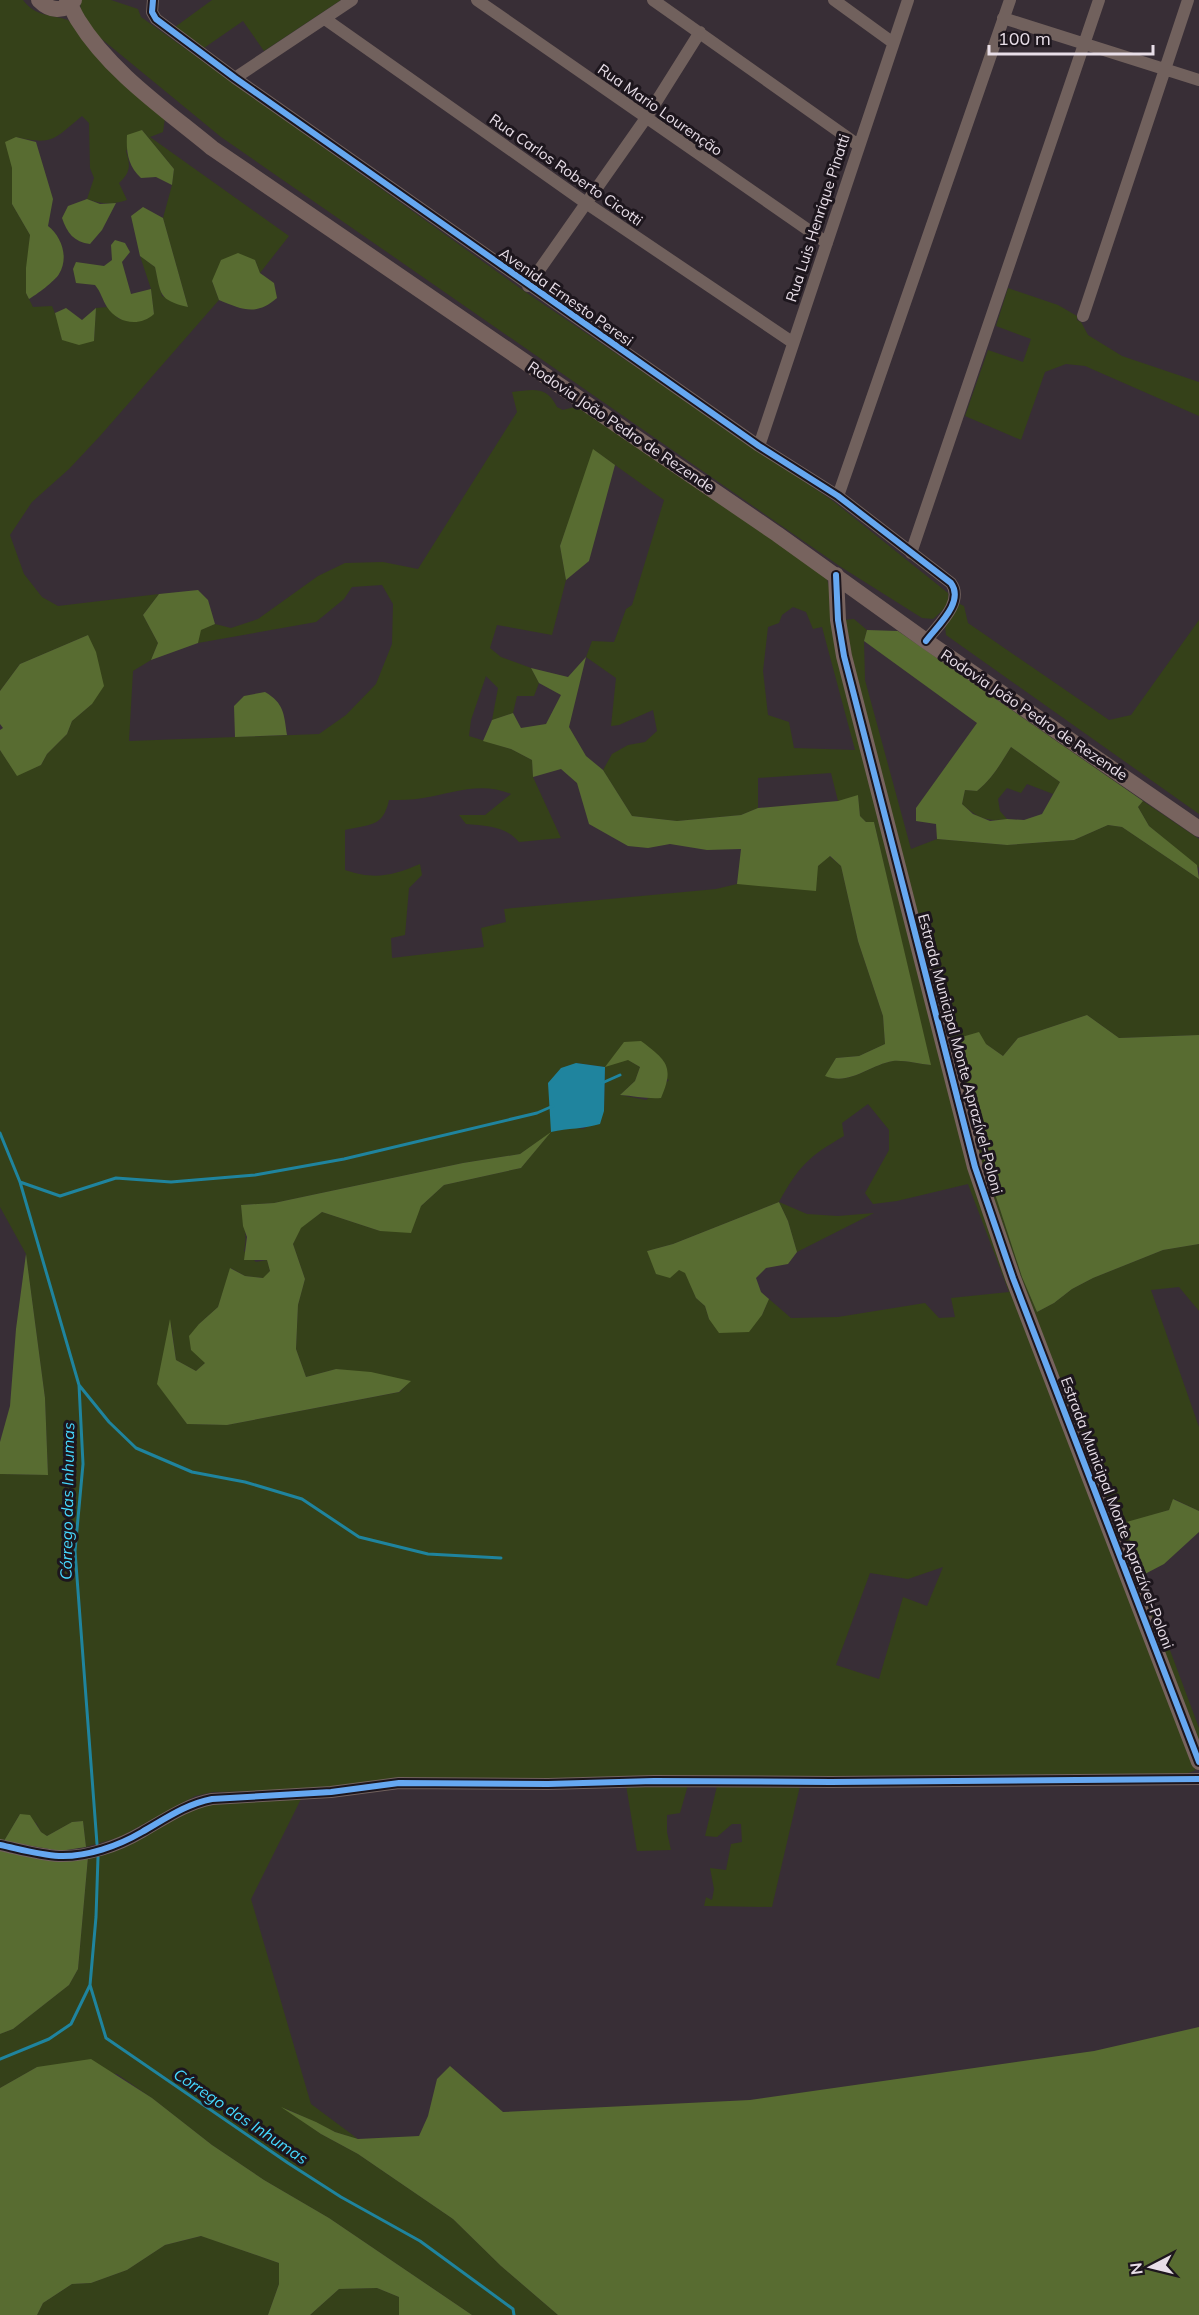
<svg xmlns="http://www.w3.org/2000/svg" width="1199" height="2315" font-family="Mulish,sans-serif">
<rect width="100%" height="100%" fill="#382e36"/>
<!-- green -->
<path fill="#354119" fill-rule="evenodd" d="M0 0H23C36 17 50 14 68 20L165 118 163 132 150 137 289 236 260 273 255 260 212 281 219 300 100 436 69 469 32 502 10 535 24 574 42 597 58 606 159 594 143 615 158 643 151 660 133 671 129 741 319 734 346 715 376 684 392 644 393 604 382 585 352 587 344 599 316 622 198 643 200 630 215 624 231 628 258 619 318 576 345 563 383 562 418 569 517 412 512 392C533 390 546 385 557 407L563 410 578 406 826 575 971 1169 1197 1768 1194 1771 1185 1774 830 1776 213 1792 195 1796 120 1837 86 1847 83 1821 72 1822 47 1836 41 1832 36 1823 20 1814 4 1841 0 1840V1474L48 1475 45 1398 26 1254 0 1207V750L17 775 41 765 47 754 67 734 72 721 92 704 88 635 20 664 0 691ZM82 116 89 123 90 168 94 178 87 199C101 204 112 205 127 200L119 183C130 173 131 166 126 151L142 130 174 169 172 185 163 218 188 307 162 296 155 267 140 256 151 289 154 314 119 319 107 307 96 308 94 341 62 340 59 323 52 306 33 307 26 293 30 235 12 204V168L16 137C54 146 55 138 82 116ZM594 450 664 500 632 605 626 609 614 642 592 641 586 657 616 678 611 726 619 725 653 710 657 731 645 742 628 745 612 754 603 770 632 816 677 821 741 815 758 808V778L831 773 838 801 858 796 860 816 866 822H874L930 1065C919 1064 904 1060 893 1061 869 1065 850 1086 826 1076L836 1058 859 1056 885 1044 883 1016 858 941 841 866 829 856 818 866 770 885 737 884 716 889 504 909 506 922 481 928 484 947 392 958 391 938 405 935 409 888 422 875 420 864C392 876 374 880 345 870V830C369 824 383 828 389 800 400 800 412 800 423 798 452 793 482 781 511 794L485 815H459L466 824C487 826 505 826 519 842L561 838 533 777 532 760 511 749 469 736 471 720 486 676 498 688 492 720 513 713 517 696H534L539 683 531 668 501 657 490 648 497 625 552 635 566 580 560 546ZM793 607 806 612 813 629 822 627 855 750 794 748 789 722 768 715 763 671 768 627 779 623 782 615ZM628 1060 669 1080 646 1100 620 1095 635 1081 640 1067ZM576 1063 605 1067 604 1111 584 1129 570 1127ZM868 1104 889 1130V1150L865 1193 873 1204 897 1201 968 1184 1009 1292 951 1298 955 1317 939 1318 925 1303 838 1317 791 1318 769 1299 762 1315 709 1319 705 1306 696 1298 686 1273 647 1251 673 1244 779 1202 788 1221 797 1252 874 1213 838 1216 807 1214 779 1202C799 1166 808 1157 844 1136L842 1123ZM549 1134 521 1168 444 1185 421 1206 380 1231 322 1212 300 1228 293 1244 305 1279 298 1305 296 1349 306 1377 336 1369 410 1381 400 1392 227 1425 187 1424 176 1408 171 1322 176 1360 196 1371 205 1363 199 1324 218 1307 231 1268 245 1276 264 1278 270 1271 267 1260 256 1262 244 1251C248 1234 243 1223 241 1205L274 1203 463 1163 520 1154ZM943 1567 927 1606 903 1597 879 1679 836 1665 870 1573 908 1579Z
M80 0H111L138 9 141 17 524 291 833 501 948 593C951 604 941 612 933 619L922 618 841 567 221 137 98 36 81 13Z
M212 0H341L264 51 243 21 204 48 175 27Z
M1008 288 1058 305 1077 316V320L1081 322 1088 335 1122 356 1199 382V416L1085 366 1066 364 1045 372 1021 440 965 416 988 350 1023 362 1031 339 996 326Z
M958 603 964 606 968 623 1109 720 1131 715 1199 620V814L946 635 945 626Z
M854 619 867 630 864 641 865 680 911 849 937 839 1007 845 1074 840 1108 825 1122 827 1199 879V1035L1119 1038 1087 1015 1018 1038 1003 1056 986 1044 970 1117 1022 1277 1037 1312 1054 1303 1072 1289 1093 1278 1163 1250 1199 1244V1311L1179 1287 1151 1290 1199 1427V1511L1174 1499 1169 1510 1123 1524 1199 1728V1754L977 1165 843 620Z
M1011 747 1060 782 1053 794 1027 784 1021 793 1007 788 998 799 1000 811 1007 819C986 822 978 818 962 804L965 790 977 791C992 779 1001 763 1011 747Z
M1143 801 1199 839V868L1149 826 1138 807Z
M626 1785H688L680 1813 667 1815V1832L671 1850 637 1851Z
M717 1786H800L772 1907 704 1906 706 1897 712 1900 714 1889 710 1868 726 1870 731 1844 742 1842 741 1824H732L717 1837 705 1836Z
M301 1799 251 1899 311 2104 358 2139 335 2132 285 2108 321 2134 358 2154 453 2219 501 2266 558 2315H472L329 2218 264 2180 212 2145 152 2098 117 2074 37 2067 0 2088V2034L13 2029 69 1985 78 1969 88 1857 201 1805Z
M202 2236 279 2263V2284L268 2315H37L43 2303 72 2284 91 2283 127 2270 165 2245Z
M377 2288 399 2297V2315H310L339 2289Z"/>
<!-- forest -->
<path fill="#586c31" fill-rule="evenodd" d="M142 130 174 169 172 185 156 177 141 178C128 166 126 152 127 135Z
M16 137 36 142 53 199 48 226C62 237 69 258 59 274 55 281 36 295 29 299L26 293V268L30 235 12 204V168L5 142Z
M87 199 100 204 116 203 102 230 90 244C74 242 67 233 62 218L68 206Z
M143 207 163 218 188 307C158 300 161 294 155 267L140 256 131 216Z
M115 240 125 243 130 252 122 262 131 294 151 289 154 314C140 327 118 324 107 307 102 299 101 292 95 285L76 283 73 269 76 262 104 266 112 260 111 245Z
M238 253 255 260 260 273 274 283 277 298C256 316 243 310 219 300L212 281 221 260Z
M66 308 82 320 96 308 94 341 79 345 62 340 55 313Z
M593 449 615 465 589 561 566 580 560 546Z
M198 590 208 600 215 624 201 630 198 643 151 660 158 643 143 615 159 594Z
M867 630 898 631 1143 801 1138 807 1149 826 1197 865 1199 879 1122 827 1108 825 1074 840 1007 845 937 839 936 824 916 821V808L977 723 864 641ZM1011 747 1060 782 1042 814 1024 820 1007 819 990 821 973 814 962 804 965 790 977 791C992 779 1001 763 1011 747Z
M88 635 96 652 104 686 92 704 72 721 67 734 47 754 41 765 17 776 0 750V730L3 728 0 724V691L20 664Z
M586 657 569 727 586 756 603 770 632 816 677 821 741 815 758 808 838 801 858 795 860 816 866 822H874L931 1065C919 1064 904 1060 893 1061 869 1065 850 1086 825 1076L836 1058 859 1056 885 1044 883 1016 858 941 841 866 830 856 818 866 816 891 737 884 741 849 707 850 670 844 648 848 628 846 589 824 577 783 561 769 533 777 532 760 511 749 483 741 492 720 513 713 521 728 546 724 561 695 539 683 531 668 568 677Z
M265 692C284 703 284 714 287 735L235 737 234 706 244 696Z
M1087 1015 1119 1038 1199 1035V1244L1163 1250 1093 1278 1072 1289 1054 1303 1037 1312 1022 1277 970 1117 955 1039 979 1032 986 1044 1003 1056 1018 1038Z
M641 1041C666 1060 675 1066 661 1098 647 1099 634 1096 620 1095L635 1081 640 1067 628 1060 605 1067 624 1042Z
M551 1132 521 1168 444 1185 421 1206 411 1233 380 1231 322 1212 301 1228 293 1244 305 1279 298 1305 296 1349 306 1377 336 1369 371 1372 411 1381 399 1392 227 1425 187 1424 157 1384 170 1319 176 1360 196 1371 205 1363 191 1350 189 1336 199 1324 218 1307 230 1268 245 1276 263 1278 270 1271 267 1260H244L247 1237 243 1226 241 1205 274 1203 463 1163 520 1154Z
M779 1202 788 1221 797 1252 788 1264 766 1268 756 1278 761 1292 769 1299 762 1315 749 1332 719 1333 709 1319 705 1306 696 1298 685 1273 679 1270 670 1278 656 1274 647 1251 673 1244Z
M26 1254 45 1398 48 1475 0 1474V1442L10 1406 16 1329Z
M1173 1499 1199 1511V1532L1164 1564 1143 1575 1123 1523 1169 1510Z
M20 1814 30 1815 41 1832 47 1836 72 1822 83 1821 86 1847 60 1851 4 1841Z
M0 1849 88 1857 78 1969 69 1985 13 2029 0 2034Z
M1199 2027V2315H558L501 2266 453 2219 358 2154 321 2134 281 2107 316 2122 335 2132 358 2139 419 2136 428 2116 437 2079 450 2066 503 2112 750 2100 1094 2051Z
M91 2059 152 2098 212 2145 264 2180 329 2218 472 2315H399V2297L377 2288 339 2289 310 2315H268L279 2284V2263L201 2236 165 2245 127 2270 91 2283 72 2284 43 2303 37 2315H0V2088L37 2067Z"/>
<!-- water -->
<path fill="#1f849e" d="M576 1063 605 1067 604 1111 600 1124C584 1129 568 1128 551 1132L548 1083 561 1068Z"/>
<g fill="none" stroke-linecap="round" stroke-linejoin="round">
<!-- stream -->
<path stroke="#1f849e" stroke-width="3" d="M602 1083 620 1075
M0 1133 20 1182 79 1385 83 1464 75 1551 97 1844
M20 1182 60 1196 116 1178 171 1182 255 1175 344 1159 537 1113 553 1106
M79 1385 109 1422 136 1448 192 1472 245 1482 302 1499 359 1537 428 1554 501 1558
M98 1857 96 1917 90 1985 106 2038 288 2163 341 2197 420 2241 513 2309 514 2315
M0 2059 49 2039 71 2024 90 1985"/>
<!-- street -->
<path stroke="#71615d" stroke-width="12" d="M153 0 152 12 156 19 235 78 759 446 838 496 951 583C965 602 937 626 926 641
M477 0 827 243
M653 0 858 145
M834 0 892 42
M1003 18 1199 80
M325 19 586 203 792 342
M235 78 352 0
M528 286 646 118 700 32
M1083 316 1188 0
M759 446 908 0
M838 496 1010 0
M911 553 1099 0
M0 1845C19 1849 39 1855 59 1856 87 1857 118 1846 142 1832 165 1819 186 1804 212 1799L331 1792 399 1783 548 1784 654 1781 831 1782 1199 1779"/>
<!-- secondary -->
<path stroke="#77635e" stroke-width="16" d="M39 0C50 11 64 13 74 0
M67 0C72 7 74 14 78 20 110 72 166 110 212 148L777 534 926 641 1199 829
M836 575 838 620 844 656 975 1167 1013 1278 1199 1762"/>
<defs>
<path id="cycleway" d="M153 0 152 12 156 19 235 78 759 446 838 496 951 583C965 602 937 626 926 641
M836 575 838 620 844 656 975 1167 1013 1278 1199 1762
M0 1845C19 1849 39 1855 59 1856 87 1857 118 1846 142 1832 165 1819 186 1804 212 1799L331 1792 399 1783 548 1784 654 1781 831 1782 1199 1779"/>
</defs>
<!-- cycleway casing -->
<use href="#cycleway" stroke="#1d161d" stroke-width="10"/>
<!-- cycleway -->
<use href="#cycleway" stroke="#66a8f1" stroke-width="6"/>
</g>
<g text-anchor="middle" stroke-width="6" stroke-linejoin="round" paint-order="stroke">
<!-- street labels -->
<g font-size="15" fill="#e8dee8" stroke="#1d161d">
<text transform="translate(660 110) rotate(35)" y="5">Rua Mario Lourenção</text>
<text transform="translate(566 170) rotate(35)" y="5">Rua Carlos Roberto Cicotti</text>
<text transform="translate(818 218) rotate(-72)" y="5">Rua Luis Henrique Pinatti</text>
<text transform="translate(566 297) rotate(35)" y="5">Avenida Ernesto Peresi</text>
<text transform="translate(621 427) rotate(34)" y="5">Rodovia João Pedro de Rezende</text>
<text transform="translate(1034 715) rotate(34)" y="5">Rodovia João Pedro de Rezende</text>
<text transform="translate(960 1054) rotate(75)" y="5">Estrada Municipal Monte Aprazível-Poloni</text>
<text transform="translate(1117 1513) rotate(69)" y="5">Estrada Municipal Monte Aprazível-Poloni</text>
</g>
<!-- water labels -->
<g font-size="16" font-style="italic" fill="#46d9ff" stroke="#1d161d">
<text transform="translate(67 1501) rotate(-89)" y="6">Córrego das Inhumas</text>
<text transform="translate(241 2116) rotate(34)" y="6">Córrego das Inhumas</text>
</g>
</g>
<!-- north arrow -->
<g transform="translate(1151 2267) rotate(263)" stroke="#1d161d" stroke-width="4.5" paint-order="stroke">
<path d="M0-4.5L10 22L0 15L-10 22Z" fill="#e8dee8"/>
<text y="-9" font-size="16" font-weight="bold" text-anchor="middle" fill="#e8dee8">N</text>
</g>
<!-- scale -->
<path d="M989 45v9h164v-9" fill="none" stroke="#e8dee8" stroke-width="3"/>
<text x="998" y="45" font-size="18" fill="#e8dee8" stroke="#1d161d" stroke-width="4.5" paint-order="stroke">100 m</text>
</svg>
